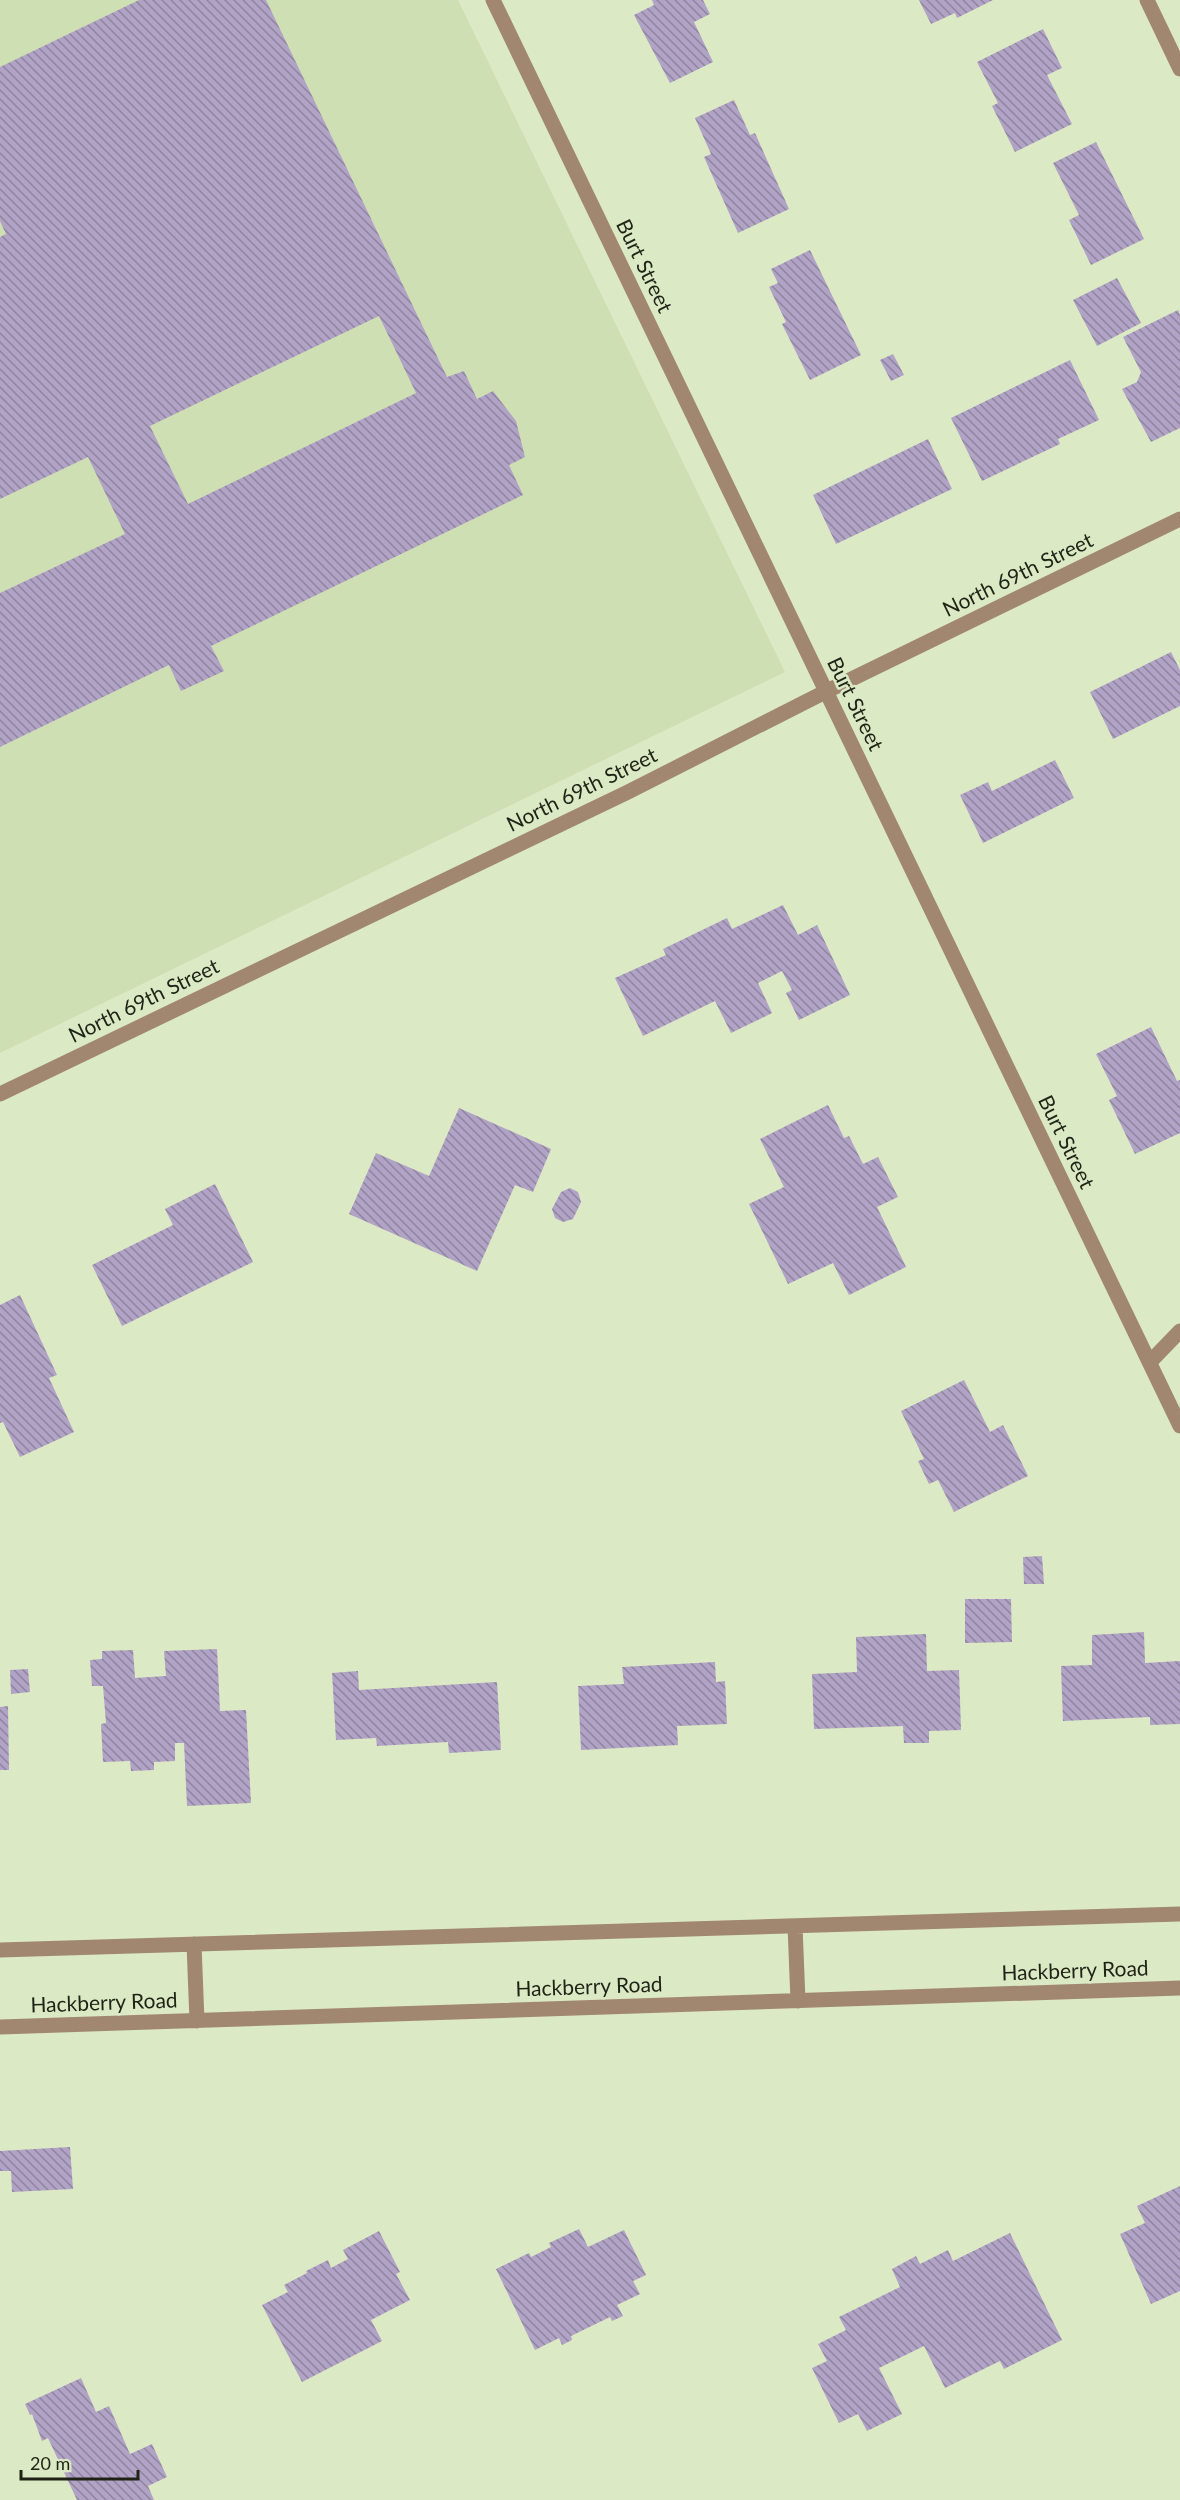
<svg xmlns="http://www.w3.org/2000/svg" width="1180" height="2500" font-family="Lato,sans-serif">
<defs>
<pattern id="building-back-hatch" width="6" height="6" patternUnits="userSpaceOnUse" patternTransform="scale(1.5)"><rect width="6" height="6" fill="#b1a3c5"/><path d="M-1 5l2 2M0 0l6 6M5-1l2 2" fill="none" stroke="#8f849f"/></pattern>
</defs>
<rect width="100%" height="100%" fill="#dce9c5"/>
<!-- built -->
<path fill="#cfdfb4" d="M0 0H458L785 672 0 1053Z"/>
<!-- building -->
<path fill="url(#building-back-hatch)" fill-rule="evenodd" d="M139 0H266L447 377 464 371 477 399 493 391 516 421 525 457 509 465 523 495 211 646 224 671 181 691 169 665 0 747V593L125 534 88 457 0 499V237L6 234 0 221V67ZM379 316 416 393 188 504 150 426Z
M652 0H703L710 14 694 22 713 62 670 83 634 15 654 5Z
M919 0H993L957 18 955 13 931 24Z
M1043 29 1062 68 1047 75 1072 124 1015 152 992 106 998 103 977 62Z
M734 100 750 135 755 133 789 209 738 233 704 157 711 154 695 118Z
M1096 142 1144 239 1091 265 1069 220 1079 215 1053 163Z
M810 250 861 355 810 380 782 324 786 322 769 287 778 283 771 269Z
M1117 278 1141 323 1097 346 1073 300Z
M1178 310 1180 315V428L1151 442 1122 389 1137 382 1141 372 1123 337Z
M893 354 904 375 891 381 880 360Z
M1070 360 1099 420 1058 439 1060 444 982 481 951 418Z
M928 439 952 489 836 544 813 495Z
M1171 652 1180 670V706L1113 739 1090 692Z
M1055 760 1074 798 983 843 960 795 988 782 992 791Z
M783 905 798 935 817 925 850 995 799 1020 786 993 792 990 782 971 758 983 772 1013 731 1033 715 1001 643 1036 615 978 666 955 663 949 727 918 732 929Z
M1151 1027 1177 1081 1180 1080V1133L1135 1154 1109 1100 1117 1096 1096 1054Z
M828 1105 844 1138 849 1136 863 1164 878 1157 898 1197 877 1207 906 1267 849 1295 833 1263 788 1284 749 1204 784 1187 760 1139Z
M459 1108 551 1149 533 1192 515 1185 477 1271 349 1214 376 1153 429 1176Z
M215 1184 253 1262 122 1326 92 1265 173 1225 165 1209Z
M570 1188 578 1192 581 1202 573 1219 563 1222 555 1218 552 1209 561 1192Z
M20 1295 57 1375 49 1378 74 1432 20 1457 3 1422 0 1423V1305Z
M964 1380 990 1432 1003 1425 1028 1476 954 1512 938 1480 929 1484 918 1461 924 1459 901 1411Z
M1042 1556 1044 1584H1024L1023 1557Z
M965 1599H1011L1012 1642 965 1643Z
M1144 1632 1145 1663 1180 1661V1724L1150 1725V1717L1063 1721 1061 1666 1092 1665V1635Z
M926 1634 927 1671 959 1670 961 1730 929 1731V1743H904L903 1726 814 1729 812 1674 857 1672 856 1637Z
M217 1649 220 1711 246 1710 251 1803 187 1806 184 1743H175V1761L154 1762V1770L131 1771 130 1761 103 1762 101 1724 106 1723 103 1686H92L90 1660 102 1659V1651L133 1650 135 1678 166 1676 164 1651Z
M715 1662 716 1682 725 1681 727 1724 677 1726 678 1745 581 1750 578 1686 624 1684 622 1667Z
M28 1669 30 1692 11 1694 10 1670Z
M358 1671 359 1690 497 1682 501 1750 449 1753 448 1742 377 1746 376 1738 336 1740 332 1673Z
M8 1706 9 1770H0V1707Z
M70 2147 73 2189 12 2192 11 2171H0V2151Z
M1180 2186V2291L1151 2304 1120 2234 1145 2223 1137 2206Z
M579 2229 588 2247 624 2230 646 2275 633 2281 640 2294 617 2305 623 2316 612 2321 610 2317 571 2336 572 2340 562 2345 559 2338 535 2350 496 2269 529 2253 531 2257 551 2247 549 2243Z
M379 2231 400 2272 396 2274 410 2300 371 2320 382 2341 302 2382 262 2305 288 2292 284 2285 307 2273 306 2271 328 2260 331 2268 348 2259 343 2250Z
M1010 2233 1062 2340 1004 2369 1000 2361 945 2388 924 2346 879 2368 902 2414 867 2431 858 2414 839 2423 812 2368 827 2361 818 2344 846 2330 839 2317 900 2287 892 2269 916 2256 920 2264 948 2250 953 2261Z
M81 2378 96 2412 109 2406 130 2454 152 2444 167 2477 148 2486 154 2500H77L48 2438 42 2441 32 2414 30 2415 25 2404Z"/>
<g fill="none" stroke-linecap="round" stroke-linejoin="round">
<!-- street -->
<path stroke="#a18770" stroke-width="15" d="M493 0 1180 1426
M1147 0 1180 69
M0 1094 628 792 825 692 1180 519
M1150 1362 1180 1331
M795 1926 798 2001
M194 1944 197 2021
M0 1950 1180 1914
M0 2027 1180 1988"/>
</g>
<g text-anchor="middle" stroke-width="5" stroke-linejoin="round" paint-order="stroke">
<!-- street labels -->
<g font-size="21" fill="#1e2316" stroke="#dce9c5">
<text transform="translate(644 266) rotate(64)" y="7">Burt Street</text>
<text transform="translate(1018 575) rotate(-26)" y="7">North 69th Street</text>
<text transform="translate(855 704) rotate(64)" y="7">Burt Street</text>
<text transform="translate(582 790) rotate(-26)" y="7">North 69th Street</text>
<text transform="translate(144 1001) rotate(-26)" y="7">North 69th Street</text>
<text transform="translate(1066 1142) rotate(64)" y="7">Burt Street</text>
<text transform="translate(1075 1971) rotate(-2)" y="7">Hackberry Road</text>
<text transform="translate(589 1987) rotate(-2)" y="7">Hackberry Road</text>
<text transform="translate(104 2003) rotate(-2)" y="7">Hackberry Road</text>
</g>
</g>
<!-- scale -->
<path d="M21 2470v9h117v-9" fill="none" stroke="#1e2316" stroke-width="3"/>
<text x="30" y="2470" font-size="18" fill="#1e2316" stroke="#dce9c5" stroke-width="4.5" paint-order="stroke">20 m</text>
</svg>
